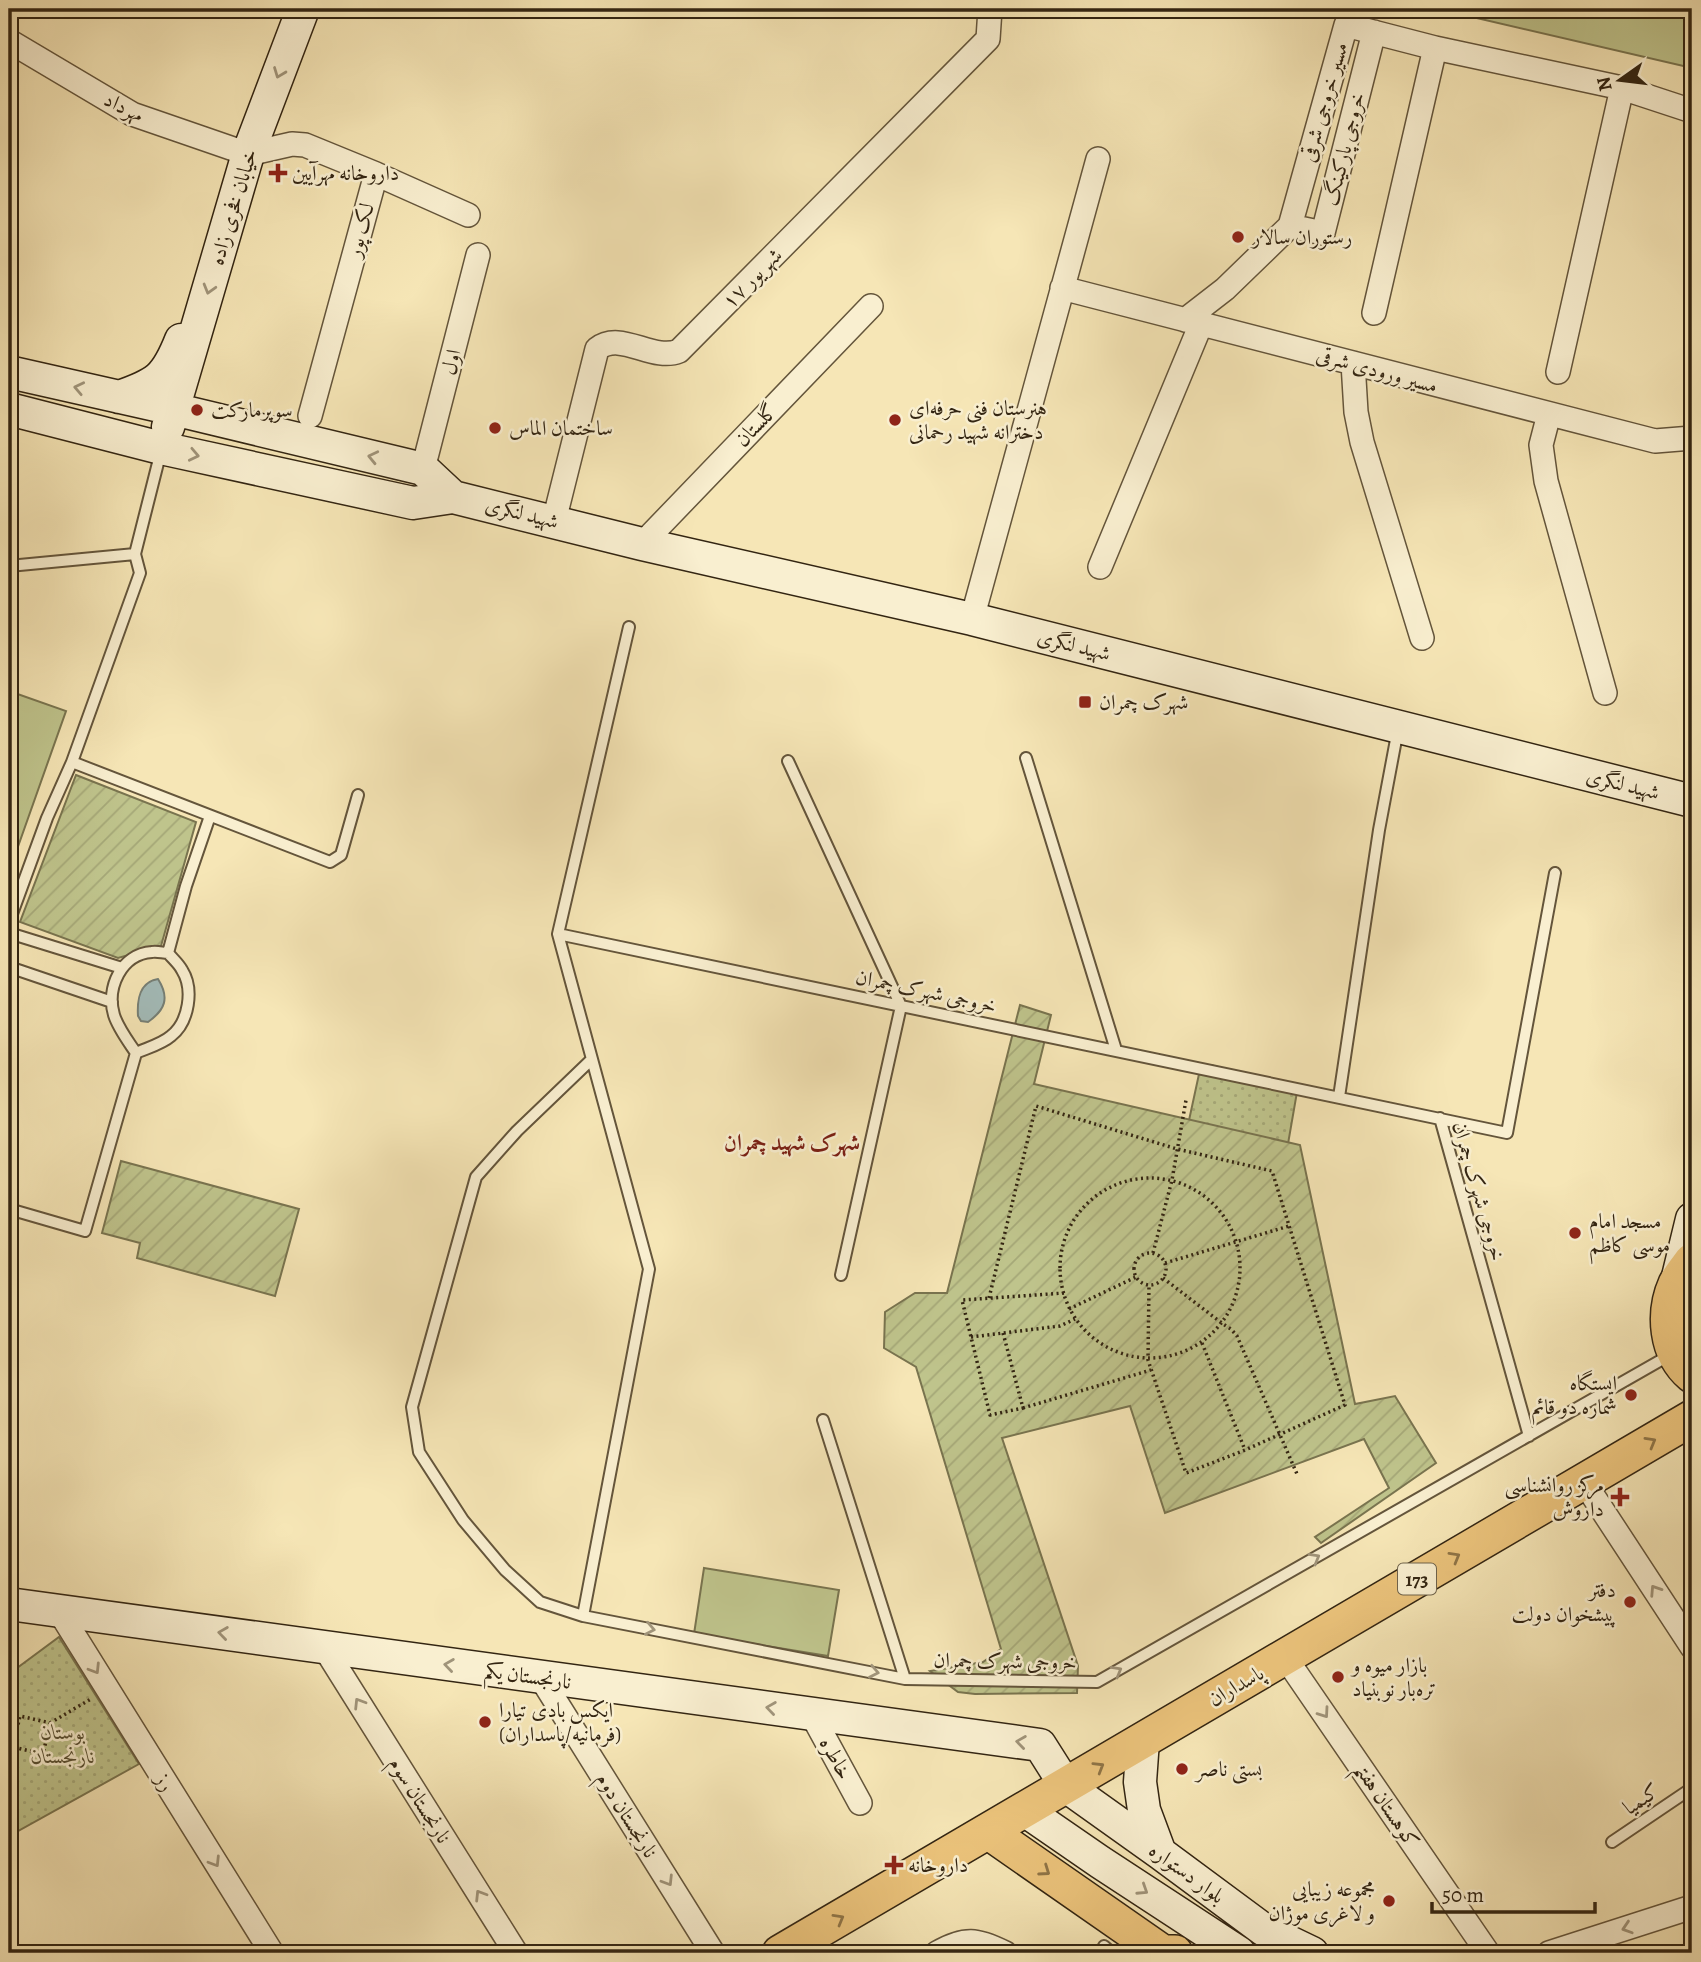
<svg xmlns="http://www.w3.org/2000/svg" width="1701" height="1962" font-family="Alegreya,Amiri,serif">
<defs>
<pattern id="park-dots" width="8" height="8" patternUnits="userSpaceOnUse" patternTransform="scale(1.75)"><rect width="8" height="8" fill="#bfc48c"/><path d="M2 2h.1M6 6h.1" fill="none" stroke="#a5a878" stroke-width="1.8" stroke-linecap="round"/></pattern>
<pattern id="garden-furrows" width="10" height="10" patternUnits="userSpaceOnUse" patternTransform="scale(1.75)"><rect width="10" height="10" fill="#bfc48c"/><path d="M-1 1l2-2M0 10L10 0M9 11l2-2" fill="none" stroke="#a5a878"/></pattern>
</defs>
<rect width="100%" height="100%" fill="#f6e6b6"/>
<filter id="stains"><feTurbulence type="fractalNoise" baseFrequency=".00286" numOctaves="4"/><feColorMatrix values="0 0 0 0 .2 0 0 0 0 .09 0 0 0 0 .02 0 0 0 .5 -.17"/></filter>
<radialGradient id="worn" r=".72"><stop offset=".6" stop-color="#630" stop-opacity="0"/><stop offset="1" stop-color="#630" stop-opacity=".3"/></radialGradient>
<!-- park -->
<path fill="url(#park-dots)" stroke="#79744f" stroke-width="2" d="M1211 1065 1297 1092 1284 1167 1175 1185 1199 1074Z
M59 1637 139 1764 9 1836V1674Z"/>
<!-- garden -->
<path fill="url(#garden-furrows)" stroke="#79744f" stroke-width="2" d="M76 775 196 822 161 946 118 958 20 922Z
M1020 1005 1051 1015 1034 1084 1300 1145 1355 1404 1395 1396 1436 1463 1321 1543 1315 1537 1389 1488 1364 1439 1165 1513 1130 1406 1002 1438 1078 1666 1077 1693 975 1694 958 1692 930 1671 983 1662 1001 1649 916 1367 884 1348 885 1312 915 1293H947Z
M121 1161 299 1209 275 1296 137 1258 140 1243 102 1233Z"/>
<!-- pitch -->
<path fill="#bfc48c" stroke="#79744f" stroke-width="2" d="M1438 9H1692V68Z
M9 691 66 711 9 872Z
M704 1568 839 1590 828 1656 694 1634Z"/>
<!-- water -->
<path fill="#a3bcba" stroke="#768077" stroke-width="2" d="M158 979C170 998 165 1010 148 1022L141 1021 138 1016C137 1000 139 982 158 979Z"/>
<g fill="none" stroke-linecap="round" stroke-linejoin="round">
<defs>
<path id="service" d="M161 451 135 554 140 573 72 762 330 862 341 855 358 795
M9 566 135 554
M1026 758 1116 1050
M788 761 901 1006 841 1275
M9 922 47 818 72 762
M9 933 122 968
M558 934 1507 1133 1555 873
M9 967 112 1002
M136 1053C128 1041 118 1028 114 1015 106 988 121 954 152 952 157 951 163 953 168 953
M592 1059 517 1131 476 1177 412 1407 419 1452 463 1520 505 1570 540 1602 583 1616 905 1679 1097 1682 1670 1355
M1339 1097 1379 830 1398 729
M1440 1118 1529 1436
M9 1209 85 1231 136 1053C147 1048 162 1044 171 1036 189 1022 194 989 182 970 179 964 173 959 168 953L186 886 210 816
M823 1420 905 1679
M583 1616 649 1269 558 934 629 627
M1612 1842 1692 1788
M1104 1946 1112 1953"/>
<path id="minor" d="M9 41 132 114 248 154 292 144 305 145 376 174 310 416
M376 174 468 215
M1290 226 1323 233 1374 32
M1062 288 1655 441 1692 438
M1374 313 1435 48
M1185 320 1225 289 1290 226 1346 25 1435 48 1622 88 1692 111
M1353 363 1356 412 1362 442 1422 638
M1558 372 1622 88
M1549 414 1541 445 1546 481 1605 693
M423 469 478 255
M554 521 597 349C621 330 652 362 679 351L988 39 990 9
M642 544 871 306
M1100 567 1201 324
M972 619 1098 159
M1584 1482 1692 1647
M59 1611 272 1953
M324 1647 516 1953
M1285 1657 1488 1953
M541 1678 713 1953
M811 1713 860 1803
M937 1953C965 1937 977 1939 1005 1953
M1549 1953 1692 1907"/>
<path id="secondary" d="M9 372 173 409 423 469 453 497
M119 397C157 384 166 378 181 340
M9 409 161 448 413 503 453 497 642 544 972 619 1692 801
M168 427 248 154 303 9
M1677 1281 1692 1219
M9 1604 1040 1745 1066 1786 1160 1853 1264 1930 1312 1953
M1143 1740 1140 1782 1144 1810 1160 1853
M1026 1811 1100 1862 1239 1953"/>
<path id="primary" d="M1692 1261C1687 1268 1680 1276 1676 1284 1663 1313 1666 1353 1692 1375
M989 1832 1163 1953H1175
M780 1953 1692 1418"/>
</defs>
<!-- service casing -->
<use href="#service" stroke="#64553b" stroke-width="14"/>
<!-- minor casing -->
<use href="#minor" stroke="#64553b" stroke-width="26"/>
<!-- secondary casing -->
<use href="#secondary" stroke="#332512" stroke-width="35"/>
<!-- primary casing -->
<use href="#primary" stroke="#332512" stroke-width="38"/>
<!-- path -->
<path stroke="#332512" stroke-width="3.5" stroke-dasharray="2 3.5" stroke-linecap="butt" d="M1060 1268a90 90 0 1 1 180 0a90 90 0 1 1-180 0Z
M1153 1253 1172 1180 1186 1100
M1134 1269a16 16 0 1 1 32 0a16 16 0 1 1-32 0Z
M1165 1263 1289 1226
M1163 1278 1223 1324 1231 1329 1237 1336 1297 1474
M989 1298 1036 1106 1177 1149 1272 1171 1345 1405 1245 1450 1186 1473 1148 1360 1149 1285
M1069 1309 1136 1277
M1003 1333 1023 1408 990 1415 962 1300 1064 1293
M971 1337 1060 1326 1075 1319
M1202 1343 1245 1450
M1023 1408 1151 1370
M50 1723 91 1699
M9 1749 13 1747 43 1754 50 1723 20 1716 13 1747"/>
<!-- service -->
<use href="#service" stroke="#f9efd0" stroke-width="10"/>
<!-- minor -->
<use href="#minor" stroke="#f9efd0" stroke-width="23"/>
<!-- secondary -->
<use href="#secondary" stroke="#f9efd0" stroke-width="32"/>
<!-- primary -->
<use href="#primary" stroke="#ebc37b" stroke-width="35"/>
</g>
<!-- one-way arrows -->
<defs><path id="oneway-chevron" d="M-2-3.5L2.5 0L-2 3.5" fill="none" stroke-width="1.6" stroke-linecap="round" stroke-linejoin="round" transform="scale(1.75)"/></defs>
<g stroke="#a0947a">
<use href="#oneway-chevron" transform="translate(279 73) rotate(111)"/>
<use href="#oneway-chevron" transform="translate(209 289) rotate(106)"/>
<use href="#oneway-chevron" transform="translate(79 388) rotate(-168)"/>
<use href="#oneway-chevron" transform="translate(194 455) rotate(12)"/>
<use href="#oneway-chevron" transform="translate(373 457) rotate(-167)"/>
<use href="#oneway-chevron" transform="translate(1315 1558) rotate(-30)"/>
<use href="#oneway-chevron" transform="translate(1655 1590) rotate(-123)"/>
<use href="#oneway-chevron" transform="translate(650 1629) rotate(11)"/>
<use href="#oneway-chevron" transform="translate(223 1633) rotate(-172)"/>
<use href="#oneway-chevron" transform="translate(449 1665) rotate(-172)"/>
<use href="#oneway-chevron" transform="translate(95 1669) rotate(58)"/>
<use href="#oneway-chevron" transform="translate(1117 1671) rotate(-30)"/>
<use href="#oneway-chevron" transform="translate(874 1672) rotate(11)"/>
<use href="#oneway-chevron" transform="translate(359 1703) rotate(-122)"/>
<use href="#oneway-chevron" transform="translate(771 1708) rotate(-172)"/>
<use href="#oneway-chevron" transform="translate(1324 1713) rotate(55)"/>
<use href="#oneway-chevron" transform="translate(1021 1742) rotate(-172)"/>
<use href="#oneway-chevron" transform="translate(215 1862) rotate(58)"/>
<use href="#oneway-chevron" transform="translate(668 1881) rotate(58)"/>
<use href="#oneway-chevron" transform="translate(1143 1890) rotate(33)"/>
<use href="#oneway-chevron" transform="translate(480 1895) rotate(-122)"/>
<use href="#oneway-chevron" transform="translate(1627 1928) rotate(162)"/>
</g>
<g stroke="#8f7446">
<use href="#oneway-chevron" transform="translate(1651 1442) rotate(-30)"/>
<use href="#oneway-chevron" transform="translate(1455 1557) rotate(-30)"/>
<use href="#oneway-chevron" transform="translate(1099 1767) rotate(-31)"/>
<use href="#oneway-chevron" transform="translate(1045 1871) rotate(35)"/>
<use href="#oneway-chevron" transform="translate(839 1919) rotate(-30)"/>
</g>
<!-- markers -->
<g fill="#8f2418" stroke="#f9efd0" stroke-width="2.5">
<path d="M274.5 162.5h7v7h7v7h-7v7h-7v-7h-7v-7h7z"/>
<circle cx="1238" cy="237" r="7"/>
<circle cx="197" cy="410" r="7"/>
<circle cx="895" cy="420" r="7"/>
<circle cx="495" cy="428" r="7"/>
<rect x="1078" y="695" width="14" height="14" rx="3.5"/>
<circle cx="1575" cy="1233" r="7"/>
<circle cx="1631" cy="1395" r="7"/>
<path d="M1616.5 1486.5h7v7h7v7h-7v7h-7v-7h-7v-7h7z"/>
<circle cx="1630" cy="1602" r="7"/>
<circle cx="1338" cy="1677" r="7"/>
<circle cx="485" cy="1722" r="7"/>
<circle cx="1182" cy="1769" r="7"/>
<path d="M890.5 1854.5h7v7h7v7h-7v7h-7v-7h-7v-7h7z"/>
<circle cx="1389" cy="1901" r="7"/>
</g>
<g text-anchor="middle" stroke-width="5" stroke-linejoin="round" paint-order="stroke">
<!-- shield labels -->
<rect fill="#f9efd0" stroke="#6e624b" stroke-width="2" x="1398" y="1563.5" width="38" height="31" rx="5"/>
<g font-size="19" font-weight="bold" fill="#332512">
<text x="1417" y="1586">173</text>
</g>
<!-- street labels -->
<g font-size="21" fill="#332512" stroke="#f9efd0">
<text transform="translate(1324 102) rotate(-74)" y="7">مسیر خروجی شرقی</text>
<text transform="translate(124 107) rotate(27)" y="7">مهرداد</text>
<text transform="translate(1344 149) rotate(-76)" y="7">خروجی پارکینگ</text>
<text transform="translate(233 207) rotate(-73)" y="7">خیابان فخری زاده</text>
<text transform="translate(360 230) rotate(-75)" y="7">لک پور</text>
<text transform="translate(752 278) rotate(-45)" y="7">۱۷ شهریور</text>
<text transform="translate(451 362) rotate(-76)" y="7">اول</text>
<text transform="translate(1377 370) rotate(15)" y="7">مسیر ورودی شرقی</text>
<text transform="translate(756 425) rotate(-46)" y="7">گلستان</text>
<text transform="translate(522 513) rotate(14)" y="7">شهید لنگری</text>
<text transform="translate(1074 645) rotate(14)" y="7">شهید لنگری</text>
<text transform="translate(1623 784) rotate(14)" y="7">شهید لنگری</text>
<text transform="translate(926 991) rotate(12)" y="7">خروجی شهرک چمران</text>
<text transform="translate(1479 1191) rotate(74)" y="7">خروجی شهرک چمران</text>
<text transform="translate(1005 1661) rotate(1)" y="7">خروجی شهرک چمران</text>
<text transform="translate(528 1676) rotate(8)" y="7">نارنجستان یکم</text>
<text transform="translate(1236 1686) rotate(-30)" y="7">پاسداران</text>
<text transform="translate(836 1758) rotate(61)" y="7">خاطره</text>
<text transform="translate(165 1782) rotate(58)" y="7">رز</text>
<text transform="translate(1641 1799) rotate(-34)" y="7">کیمیا</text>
<text transform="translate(420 1800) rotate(58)" y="7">نارنجستان سوم</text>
<text transform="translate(1387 1805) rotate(56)" y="7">کوهستان هفتم</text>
<text transform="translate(627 1815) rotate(58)" y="7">نارنجستان دوم</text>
<text transform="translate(1187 1873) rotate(36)" y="7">بلوار دستواره</text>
</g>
<!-- poi labels -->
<g font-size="21" fill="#332512" stroke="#f9efd0" text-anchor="start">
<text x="292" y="180">داروخانه مهرآیین</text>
<text x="1252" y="244">رستوران سالار</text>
<text x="909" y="415">هنرستان فنی حرفه‌ای<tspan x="909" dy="24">دخترانه شهید رحمانی</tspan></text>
<text x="211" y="417">سوپرمارکت</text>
<text x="509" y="435">ساختمان الماس</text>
<text x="1099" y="709">شهرک چمران</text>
<text x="1589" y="1228">مسجد امام<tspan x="1589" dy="24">موسی کاظم</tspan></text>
<text x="1617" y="1390" text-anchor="end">ایستگاه<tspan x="1617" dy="24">شماره دو قائم</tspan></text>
<text x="1604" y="1492" text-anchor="end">مرکز روانشناسی<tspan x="1604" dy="24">داروش</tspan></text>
<text x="1616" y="1597" text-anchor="end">دفتر<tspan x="1616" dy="24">پیشخوان دولت</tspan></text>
<text x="1352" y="1672">بازار میوه و<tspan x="1352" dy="24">تره‌بار نوبنیاد</tspan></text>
<text x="499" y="1717">ایکس بادی تیارا<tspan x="499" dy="24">(فرمانیه/پاسداران)</tspan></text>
<text x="1196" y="1776">بستی ناصر</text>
<text x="908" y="1872">داروخانه</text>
<text x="1375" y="1896" text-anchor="end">مجموعه زیبایی<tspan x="1375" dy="24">و لاغری موژان</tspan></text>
</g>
<!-- park labels -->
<g font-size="21" font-style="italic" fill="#564d30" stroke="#f9efd0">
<text x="63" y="1739">بوستان<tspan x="63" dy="24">نارنجستان</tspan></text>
</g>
<!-- neighbourhood labels -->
<g font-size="23" font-weight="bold" fill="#7a1f14" stroke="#f9efd0">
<text x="792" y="1150">شهرک شهید چمران</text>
</g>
</g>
<!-- margin -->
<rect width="1701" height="1962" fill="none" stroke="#f6e6b6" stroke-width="35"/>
<rect x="10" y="10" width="1680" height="1941" fill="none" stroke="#332512" stroke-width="3.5"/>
<rect x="18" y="18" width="1666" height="1927" fill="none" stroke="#332512" stroke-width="2"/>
<!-- north arrow -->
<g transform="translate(1620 80) rotate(256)" stroke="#f9efd0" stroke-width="5" paint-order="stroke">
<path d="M0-5L12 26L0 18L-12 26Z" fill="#332512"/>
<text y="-10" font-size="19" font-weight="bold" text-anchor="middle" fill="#332512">N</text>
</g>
<!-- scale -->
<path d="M1432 1902v10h163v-10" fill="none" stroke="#332512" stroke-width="3.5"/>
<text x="1442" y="1902" font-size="21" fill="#332512" stroke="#f9efd0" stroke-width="5" paint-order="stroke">50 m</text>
<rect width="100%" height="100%" filter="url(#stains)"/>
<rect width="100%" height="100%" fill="url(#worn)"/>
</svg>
